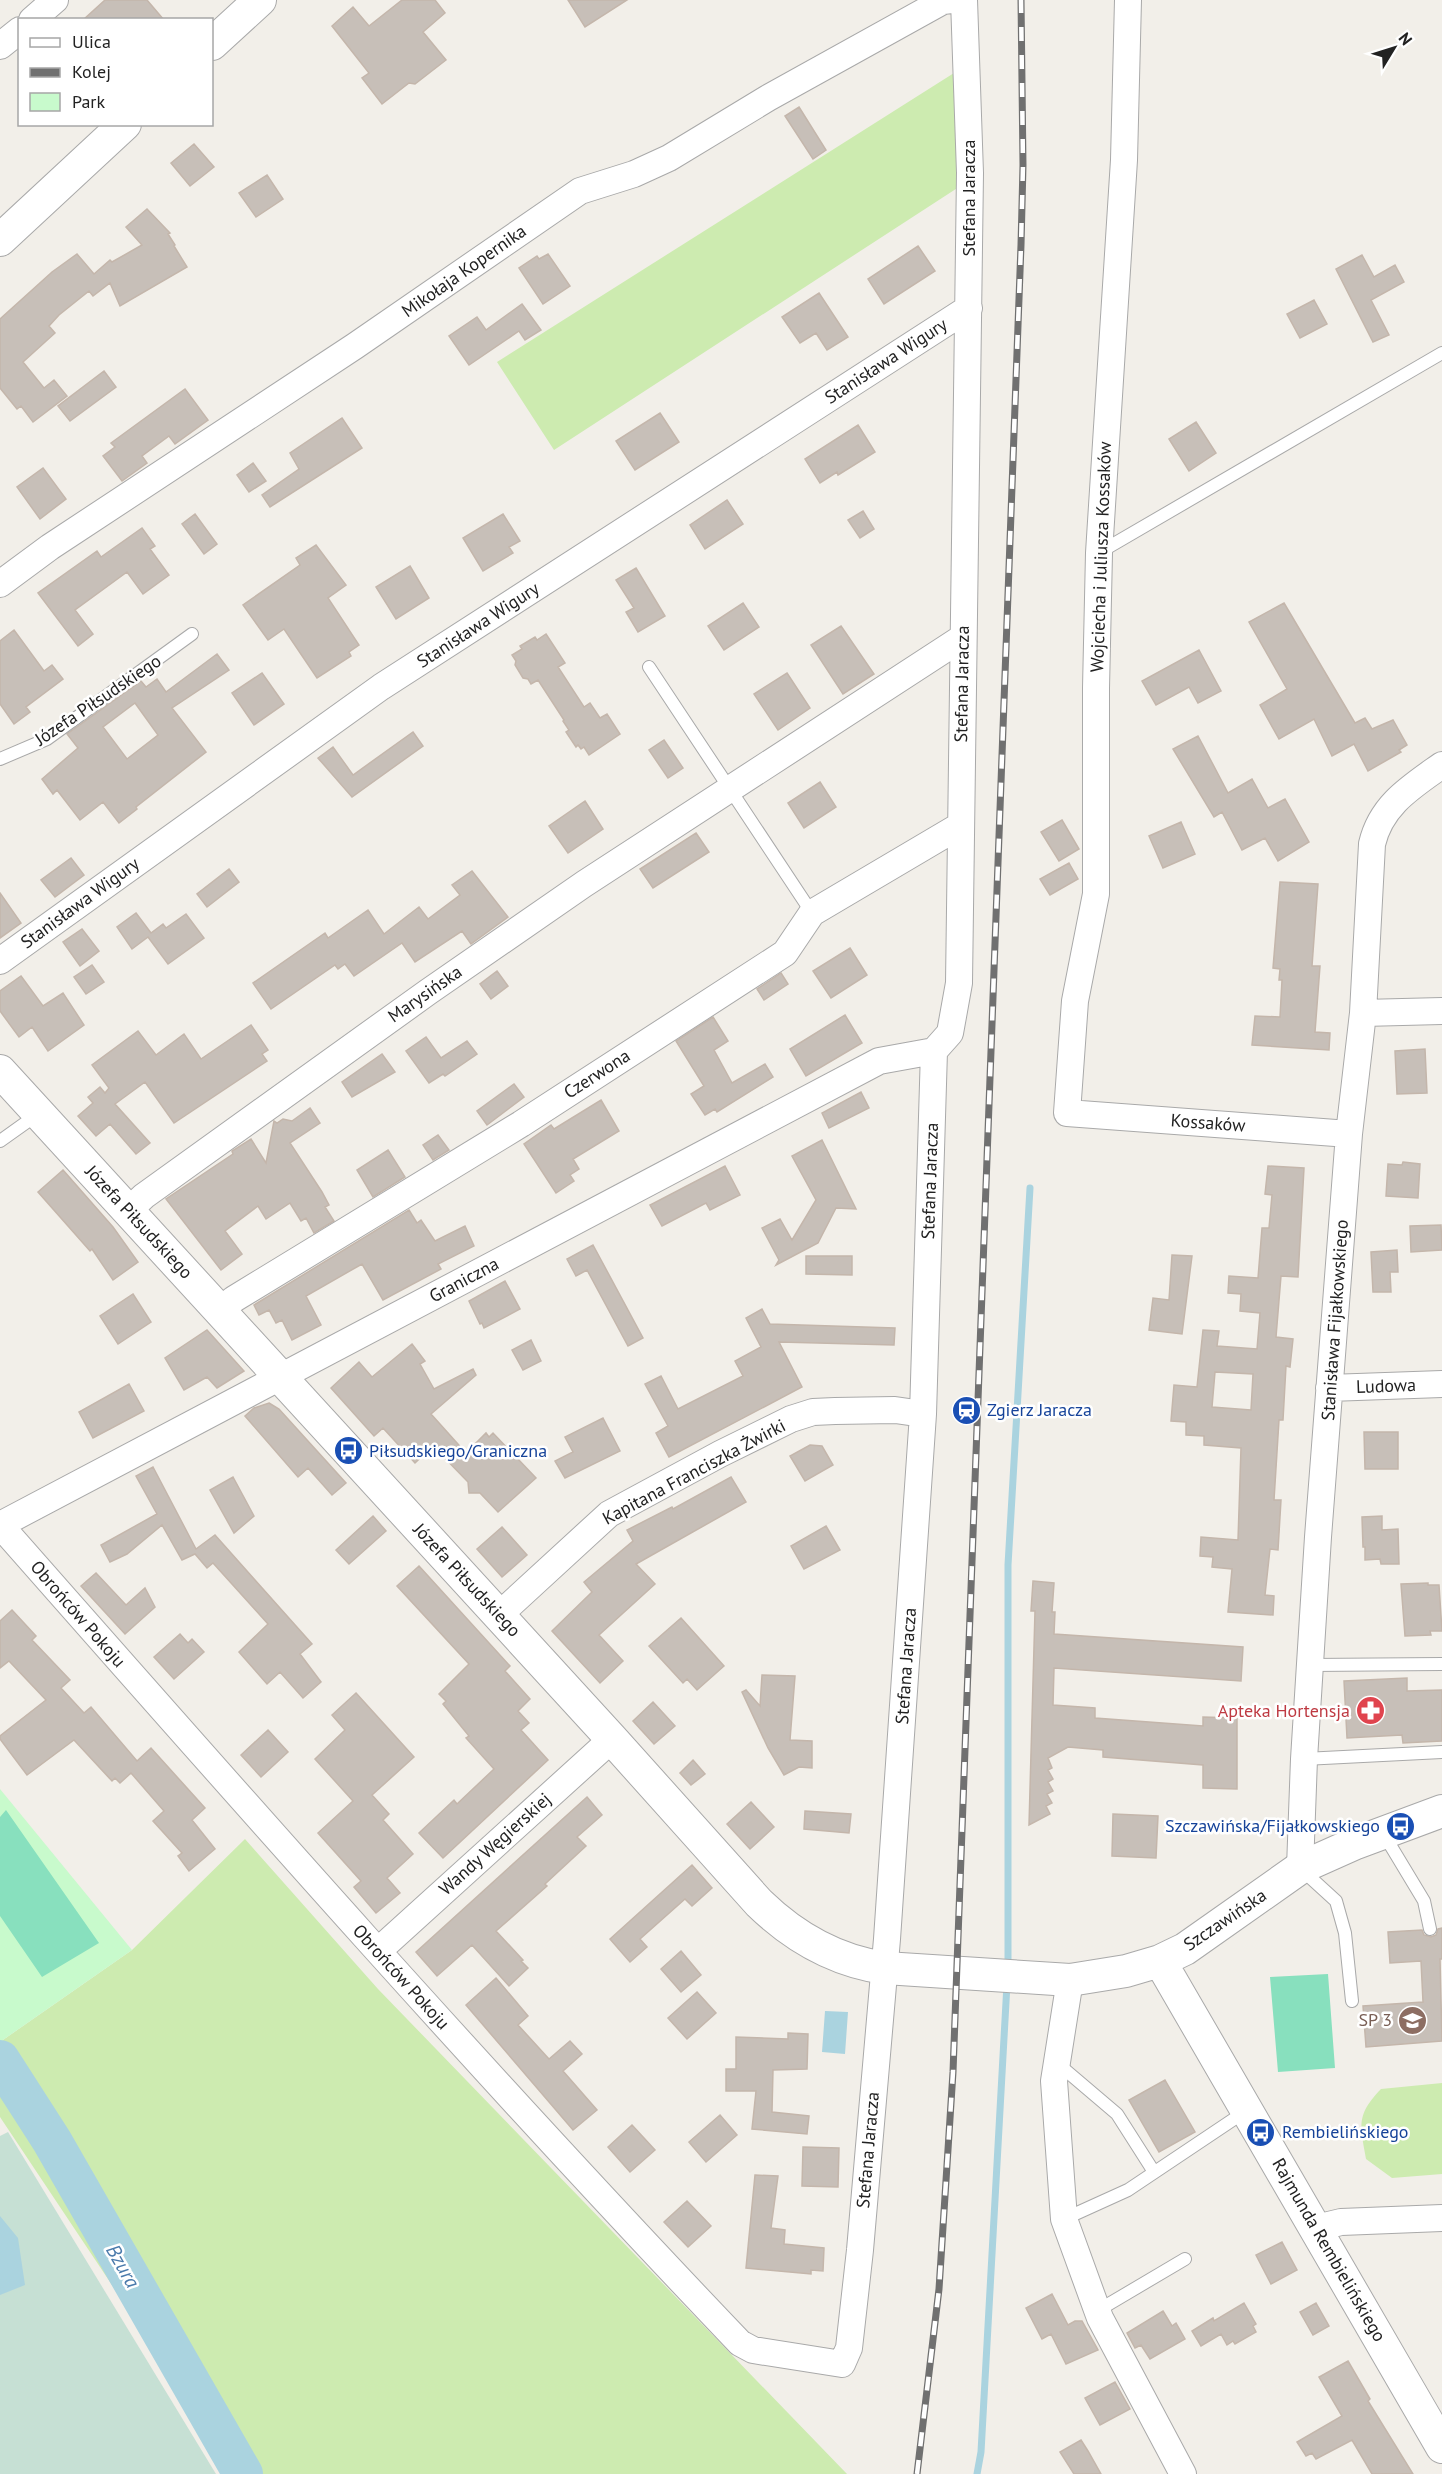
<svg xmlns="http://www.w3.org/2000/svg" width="1442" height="2474" font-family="'PT Sans',sans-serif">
<rect width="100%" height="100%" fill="#f2efe9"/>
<!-- grass -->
<path fill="#cdebb0" d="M954 73 962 185 554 450 497 362Z
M245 1839 378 1989 847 2474H238L0 2117V2042L132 1950Z
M1442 2083V2174L1392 2178 1366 2159C1360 2125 1356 2115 1381 2089Z"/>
<!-- wetland -->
<path fill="#c6e0d4" d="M8 2132 216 2474H0V2136Z"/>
<!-- park -->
<path fill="#c8facc" d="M0 1789 132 1950 0 2042Z"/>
<!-- pitch -->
<path fill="#88e0be" d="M6 1810 99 1943 42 1977 0 1916V1817Z
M1328 1974 1335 2068 1278 2072 1270 1977Z"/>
<!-- water -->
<path fill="#aad3df" d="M825 2011 848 2012 845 2054 822 2052Z
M0 2216 18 2238 25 2285 0 2295Z"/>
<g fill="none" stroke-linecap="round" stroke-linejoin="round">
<!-- stream -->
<path stroke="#aad3df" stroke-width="7" d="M1008 1967V1565L1030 1188
M977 2474 981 2452 1007 1984"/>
<!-- river -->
<path stroke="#aad3df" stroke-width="40" d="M0 2060 52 2141 243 2474"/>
</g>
<!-- building -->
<path fill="#c7bfb8" stroke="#c4b6ab" stroke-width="1.5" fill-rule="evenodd" d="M105 0H147L164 20H83Z
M402 0H435L445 13 423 32 446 60 415 84 409 83 382 104 362 78 369 73 332 26 353 7 369 26Z
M568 0H627L585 27Z
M799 107 826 150 813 159 785 116Z
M194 144 214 167 190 186 171 163Z
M267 175 283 199 256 217 239 193Z
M147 209 170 233 168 234 175 245 174 246 187 267 120 306 110 283 93 296 89 291 59 315 49 326 55 333 23 362 44 388 54 380 67 396 33 422 21 406 17 409 0 388V319L52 272 77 254 94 274 110 260 112 262 142 245 126 227Z
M918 246 935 271 884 304 868 279Z
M548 254 570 286 543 304 519 268 537 256 539 259Z
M1362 255 1374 277 1395 265 1404 282 1371 300 1389 335 1373 342 1336 269Z
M819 293 848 337 827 350 816 333 800 343 782 317Z
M1314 300 1327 324 1300 338 1287 314Z
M522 304 541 330 525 340 519 331 469 365 449 336 477 317 486 330Z
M104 371 116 387 70 421 58 406Z
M185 389 208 420 175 444 169 436 142 456 147 463 122 481 103 456 115 447 111 443Z
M660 413 679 442 635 470 616 441Z
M342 418 362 448 270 507 262 495 299 469 290 453Z
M1196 422 1216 453 1189 471 1169 439Z
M858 425 875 452 838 475 837 472 820 483 805 459Z
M253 463 266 481 249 492 237 475Z
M43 468 66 499 40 519 17 487Z
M727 500 743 524 705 549 690 525Z
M863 511 874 529 860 538 848 520Z
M195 514 217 544 204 554 182 524Z
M503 514 520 541 509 547 513 553 483 571 463 538Z
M142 528 155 546 150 549 169 575 143 594 127 572 75 610 93 634 78 646 38 593 97 551 101 557Z
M316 545 346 585 328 598 359 645 349 652 351 656 317 678 284 629 268 640 243 605 300 565 296 558Z
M410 566 429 598 396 619 376 587Z
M636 568 665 616 638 632 626 612 634 608 616 580Z
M743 603 759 627 724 650 708 626Z
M1284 603 1355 723 1365 718 1372 729 1393 720 1407 745 1399 750 1401 752 1368 771 1354 744 1332 756 1314 719 1279 739 1260 705 1287 689 1249 622Z
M841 626 874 674 843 694 811 645Z
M14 630 44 671 52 665 63 679 26 707 30 712 14 724 0 704V641Z
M546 634 565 663 558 667 584 707 590 703 600 718 607 714 620 734 589 755 584 747 581 749 578 745 576 747 566 732 569 730 563 721 564 720 538 680 531 684 528 679 523 678 515 665 516 661 512 655 522 649 520 646 535 637 537 640Z
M1199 650 1221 691 1198 703 1189 687 1156 705 1142 681Z
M217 654 229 670 172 708 206 752 136 807 137 809 119 823 103 802 80 820 57 790 53 794 42 779 78 748 67 734 141 681 146 687 157 679 166 692ZM135 703 158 735 127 759 103 727Z
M262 673 284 704 254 725 232 693Z
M787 673 810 708 778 730 754 694Z
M413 732 423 746 352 797 318 758 333 747 353 775Z
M1198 736 1228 793 1252 779 1268 808 1285 799 1309 842 1278 861 1265 838 1242 850 1222 812 1214 817 1173 749Z
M664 740 683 768 668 778 649 750Z
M820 782 836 807 804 828 788 803Z
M585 801 603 829 568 853 549 826Z
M1062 820 1079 849 1059 861 1041 832Z
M1181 822 1195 854 1163 868 1149 836Z
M696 833 709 852 653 888 640 869Z
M71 858 84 875 55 897 41 880Z
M1069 863 1078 879 1050 895 1040 879Z
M229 869 239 882 207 907 197 894Z
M472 871 508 917 471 944 462 931 415 962 402 943 354 976 345 964 338 969 335 965 271 1009 253 983 325 933 328 938 368 910 384 934 419 907 428 919 460 895 452 885Z
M1280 882 1318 884 1312 966H1320L1315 1032 1330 1033 1329 1050 1252 1045 1255 1016 1280 1017 1282 980H1279L1280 969 1273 968Z
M0 893 21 923 0 938Z
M136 913 151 933 163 924 166 928 186 914 204 938 168 964 148 937 132 949 117 927Z
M82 929 99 951 80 966 63 942Z
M850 948 867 975 831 998 813 971Z
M92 965 104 982 86 994 74 977Z
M497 971 508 986 491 999 480 984Z
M781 973 788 984 764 1000 757 989Z
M21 976 43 1006 63 993 84 1025 48 1051 32 1027 19 1037 0 1011V991Z
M845 1015 862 1043 806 1076 790 1049Z
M713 1017 728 1041 714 1050 732 1083 765 1064 773 1077 717 1112 715 1109 705 1115 691 1094 704 1086 676 1041Z
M251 1025 268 1050 262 1054 267 1061 174 1123 145 1082 115 1104 150 1143 136 1154 110 1124 96 1136 78 1116 93 1103 88 1097 100 1087 105 1093 109 1088 92 1065 138 1031 156 1055 184 1034 201 1059Z
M426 1037 441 1058 467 1041 477 1054 445 1076 443 1074 429 1083 406 1051Z
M1425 1049 1427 1093 1397 1094 1395 1051Z
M382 1054 395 1072 352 1097 342 1082Z
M514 1084 524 1097 487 1125 477 1111Z
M861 1092 869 1108 829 1128 822 1113Z
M601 1100 619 1131 573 1159 579 1169 570 1175 574 1181 556 1193 524 1144 551 1125 554 1129Z
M310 1108 320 1123 290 1143 322 1192 329 1205 325 1207 334 1221 314 1233 306 1218 301 1221 290 1203 266 1219 258 1206 225 1231 242 1254 221 1270 166 1199 233 1154 232 1151 251 1139 266 1163 274 1121 277 1123 283 1119 292 1121Z
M438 1135 449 1150 433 1160 423 1145Z
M822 1140 856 1209 836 1208 818 1243 776 1265 779 1260 762 1228 780 1219 792 1240 816 1200 792 1156Z
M388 1150 405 1177 373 1197 357 1170Z
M1403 1162 1420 1164 1418 1198 1386 1196 1388 1164 1402 1165Z
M725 1166 740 1195 710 1210 706 1203 662 1226 650 1205Z
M1268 1166 1304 1168 1298 1277 1281 1276 1276 1337 1293 1339 1290 1367 1286 1366 1283 1420H1279L1274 1500H1281L1278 1550 1270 1549 1265 1595 1274 1596 1273 1615 1228 1612 1232 1569 1212 1567 1213 1557 1200 1556 1201 1537 1238 1540 1241 1448 1204 1445V1436L1186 1435V1422L1171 1421 1174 1385 1197 1387 1203 1330 1219 1331 1217 1346 1257 1349 1260 1313 1240 1311 1241 1294 1228 1293 1229 1276 1258 1278 1262 1228H1269L1272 1195 1265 1194ZM1215 1372 1253 1374 1251 1410 1212 1407Z
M63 1170 113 1227 138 1262 113 1280 92 1249 90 1251 38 1192Z
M409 1210 417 1223 421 1220 435 1241 465 1226 474 1246 438 1264 441 1269 383 1300 362 1264 306 1296 321 1325 292 1340 282 1320 276 1323 269 1310 259 1315 254 1305Z
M1441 1225 1442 1250 1411 1252 1410 1226Z
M593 1245 643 1338 628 1346 587 1270 576 1276 567 1259Z
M1397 1250 1398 1272H1390L1391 1292H1373L1371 1252Z
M1172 1255 1192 1256 1182 1334 1149 1330 1153 1298 1169 1300Z
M806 1256H852V1275L806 1274Z
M505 1281 520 1309 484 1328 482 1323 480 1324 469 1301Z
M133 1294 151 1322 118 1344 100 1316Z
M762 1309 770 1324 895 1328 894 1345 779 1342 802 1387 669 1457 656 1433 668 1426 645 1384 661 1376 678 1409 743 1376 735 1361 761 1347 746 1318Z
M207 1330 244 1371 217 1388 207 1377 184 1390 165 1358Z
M531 1340 541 1361 523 1370 512 1350Z
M412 1344 425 1361 420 1364 434 1389 473 1369 476 1375 431 1414 466 1453 486 1433 489 1437 493 1433 536 1478 498 1512 480 1493H469L468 1482 433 1446 415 1463 383 1428 374 1436 331 1388 359 1362 372 1377Z
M129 1384 144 1411 93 1438 79 1412Z
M269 1403 279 1409 346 1483 332 1495 308 1468 298 1477 245 1416 254 1408Z
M603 1418 620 1451 565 1478 555 1461 573 1452 565 1437Z
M1364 1432H1398V1469H1365Z
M810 1445 822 1446 833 1465 805 1481 790 1456Z
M153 1467 196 1549 215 1535 312 1644 300 1654 321 1682 303 1698 280 1672 267 1684 239 1652 268 1624 213 1563 207 1568 195 1554 182 1560 162 1525 127 1554 110 1562 101 1545 157 1514 136 1476Z
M233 1477 254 1516 234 1533 210 1490Z
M731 1477 746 1502 636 1564 655 1584 599 1635 623 1661 600 1683 552 1631 592 1592 584 1582 633 1541 627 1530 672 1507 673 1509Z
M373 1516 386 1531 349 1564 336 1550Z
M1382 1516V1530L1398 1529 1399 1564H1381L1380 1559 1365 1560V1547H1363L1362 1517Z
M826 1526 840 1550 804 1569 791 1546Z
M502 1527 527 1555 502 1577 477 1549Z
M419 1566 510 1666 505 1671 530 1699 518 1711 529 1723 521 1730 548 1760 443 1858 419 1833 454 1800 457 1804 494 1769 466 1738 469 1736 443 1704 446 1701 439 1694 469 1664 397 1586Z
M96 1573 126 1605 145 1588 155 1607 125 1634 81 1586Z
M1033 1581 1054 1583 1052 1612H1055L1054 1634 1243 1647 1241 1681 1054 1668 1053 1705 1095 1708V1718L1203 1726V1717L1237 1718V1789L1203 1788V1765L1103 1757V1750L1068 1747 1048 1758 1052 1768 1048 1770 1053 1779 1048 1782 1053 1791 1047 1794 1052 1803 1046 1806 1050 1814 1029 1825 1035 1611H1031Z
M1428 1583V1585H1439L1442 1631H1430L1431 1635 1405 1636 1401 1584Z
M12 1610 36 1636 32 1640 70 1680 61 1688 84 1713 91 1707 137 1761 151 1748 205 1808 192 1820 215 1849 189 1871 178 1856 182 1853 153 1821 164 1811 131 1773 120 1783 115 1778 112 1781 74 1740 27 1775 0 1739V1736L46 1700 9 1661 0 1668V1621Z
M681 1618 724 1666 697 1690 687 1679 683 1683 649 1646Z
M180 1634 188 1643 192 1639 204 1652 174 1679 154 1657Z
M762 1675 795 1676 790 1740 812 1741V1768L799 1767 784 1775 768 1748 742 1692 746 1690 760 1706Z
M1407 1678V1691L1442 1690V1741L1403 1743 1402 1735 1347 1738 1344 1681Z
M356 1693 414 1757 372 1795 389 1814 383 1820 413 1854 387 1878 400 1893 376 1913 354 1887 361 1881 318 1833 353 1801 315 1759 345 1730 332 1715Z
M653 1702 675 1726 654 1744 633 1721Z
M268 1730 288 1752 261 1777 241 1755Z
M693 1760 705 1774 691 1785 680 1773Z
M587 1797 602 1815 577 1837 586 1846 545 1884 547 1886 496 1931 523 1960 521 1961 528 1968 509 1986 472 1945 437 1976 416 1952Z
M751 1802 774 1827 750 1849 727 1824Z
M805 1811 851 1814 849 1833 804 1829Z
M1113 1814 1158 1816 1156 1858 1112 1856Z
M692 1865 712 1888 692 1906 685 1899 640 1939 647 1947 630 1962 610 1939Z
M1442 1928V1959H1440L1442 2041 1366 2047 1363 2006 1423 2002 1421 1961 1390 1963 1388 1932 1422 1930 1424 1935 1431 1937 1436 1935 1438 1929Z
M681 1951 701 1975 681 1992 661 1969Z
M496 1978 528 2016 518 2025 549 2059 570 2041 582 2054 563 2071 597 2110 573 2130 466 2005Z
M697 1992 716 2013 687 2039 668 2018Z
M788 2033 808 2034 807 2069 773 2070 772 2112 809 2116 807 2134 752 2129 756 2091H726V2069H736V2037L788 2039Z
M1165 2080 1195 2132 1159 2152 1129 2100Z
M720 2115 737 2135 706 2162 689 2142Z
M632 2125 655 2150 630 2172 608 2147Z
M803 2147 839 2148 838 2187 802 2186Z
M755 2175 778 2176 771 2228 785 2230 784 2244 824 2248 823 2271 811 2270V2274L746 2268Z
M687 2201 711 2226 688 2247 664 2222Z
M1282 2242 1297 2270 1271 2284 1256 2255Z
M1052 2294 1068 2325 1075 2321H1082L1098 2350 1066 2364 1051 2334 1042 2339 1026 2308Z
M1244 2303 1256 2324 1253 2326 1256 2332 1235 2344 1233 2341 1227 2345 1221 2334 1201 2346 1192 2331 1213 2318 1214 2321Z
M1316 2303 1329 2326 1313 2335 1300 2312Z
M1163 2311 1172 2326 1176 2323 1185 2339 1150 2359 1141 2345 1135 2348 1127 2333Z
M1348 2361 1370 2399 1368 2401 1413 2474H1372L1352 2440 1316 2459 1312 2453 1306 2456 1297 2442 1342 2416 1319 2377Z
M1115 2382 1130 2409 1100 2425 1085 2398Z
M1081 2440 1088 2451 1101 2474H1074L1060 2452Z"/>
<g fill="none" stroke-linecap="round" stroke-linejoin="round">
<defs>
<path id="service" d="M1100 552 1442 353
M649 667 812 913
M0 759 47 739 192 634
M0 1141 38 1114
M1310 1665 1442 1664
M1304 1759 1442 1752
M1383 1833 1424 1901 1430 1929
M1301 1869 1336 1901 1345 1933 1352 2001
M1057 2063 1117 2114 1154 2172
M1064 2219 1128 2190 1246 2111
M1097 2311 1185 2259"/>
<path id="minor" d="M1128 0 1124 160 1099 553 1096 688V894L1075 1001 1067 1113 1349 1134
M32 20 55 0
M0 46 20 30
M0 584 50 547 355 346 580 191 634 174 669 158 768 98 943 1 951 0
M0 961 381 687 969 308
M1363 1013 1442 1011
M129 1210 144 1196 428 992 584 884 962 638
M220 1310 234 1299 521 1124 785 953 812 913 961 825
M1329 1388 1442 1384
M0 1525C243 1801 486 2077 740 2343L753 2350 842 2364 849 2348 860 2250 887 1939 923 1414 934 1051 950 1033 959 983 970 173 964 0
M0 1525 879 1061 934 1051
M499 1615 609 1514 720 1454 791 1419 813 1412 835 1411 895 1410 923 1414
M1300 1868 1304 1759 1318 1537 1349 1134 1363 1013 1372 844C1381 805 1411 787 1442 765
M378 1951 612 1739
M1070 1980 1054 2081 1064 2219 1100 2318 1183 2474
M1316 2228 1341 2222 1442 2218"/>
<path id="tertiary" d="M212 44 260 0
M0 240 125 124
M0 1071 612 1739 759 1903C794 1937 836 1961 885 1968L1070 1980 1126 1971 1160 1961 1185 1949 1300 1868 1356 1843 1442 1811
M1160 1961 1442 2447"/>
</defs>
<!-- service casing -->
<use href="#service" stroke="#a9a9a9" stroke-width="14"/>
<!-- minor casing -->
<use href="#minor" stroke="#a9a9a9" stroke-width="28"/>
<!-- tertiary casing -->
<use href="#tertiary" stroke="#a9a9a9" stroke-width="34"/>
<!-- service -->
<use href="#service" stroke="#fff" stroke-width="12"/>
<!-- minor -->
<use href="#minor" stroke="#fff" stroke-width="26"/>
<!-- tertiary -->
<use href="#tertiary" stroke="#fff" stroke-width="32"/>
<defs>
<path id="rail" d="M917 2474 939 2289 953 2072 1021 245 1023 165 1021 0"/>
</defs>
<!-- rail casing -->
<use href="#rail" stroke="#707070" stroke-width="7"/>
<!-- rail -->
<use href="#rail" stroke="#fff" stroke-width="4.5" stroke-dasharray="14" stroke-linecap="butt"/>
</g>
<!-- icons -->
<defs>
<symbol id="station-disc" viewBox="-11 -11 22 22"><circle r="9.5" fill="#1a4fb4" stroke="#fff"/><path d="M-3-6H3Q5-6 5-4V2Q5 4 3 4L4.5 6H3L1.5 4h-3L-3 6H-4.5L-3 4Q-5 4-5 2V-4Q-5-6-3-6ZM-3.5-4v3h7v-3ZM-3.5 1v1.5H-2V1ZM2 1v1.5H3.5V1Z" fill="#fff"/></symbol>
<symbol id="bus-disc" viewBox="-11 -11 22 22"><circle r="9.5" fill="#1a4fb4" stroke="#fff"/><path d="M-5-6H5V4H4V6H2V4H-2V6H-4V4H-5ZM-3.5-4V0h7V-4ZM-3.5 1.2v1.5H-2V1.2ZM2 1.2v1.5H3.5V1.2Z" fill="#fff"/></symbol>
<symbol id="pharmacy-disc" viewBox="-11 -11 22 22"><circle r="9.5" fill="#e0444e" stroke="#fff"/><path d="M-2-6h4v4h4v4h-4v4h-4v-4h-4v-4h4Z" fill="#fff"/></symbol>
<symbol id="school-disc" viewBox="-11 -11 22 22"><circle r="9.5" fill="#8d6e63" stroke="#fff"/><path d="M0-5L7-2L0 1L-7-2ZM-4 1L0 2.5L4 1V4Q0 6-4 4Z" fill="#fff"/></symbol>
</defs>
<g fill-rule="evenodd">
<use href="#station-disc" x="950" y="1394" width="33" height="33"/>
<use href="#bus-disc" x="332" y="1434" width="33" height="33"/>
<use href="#pharmacy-disc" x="1354" y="1694" width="33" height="33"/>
<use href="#bus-disc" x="1384" y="1810" width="33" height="33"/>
<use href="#school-disc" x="1396" y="2004" width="33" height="33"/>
<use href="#bus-disc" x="1244" y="2116" width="33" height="33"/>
</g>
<g text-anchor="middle" stroke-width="5" stroke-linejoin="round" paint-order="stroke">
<!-- street labels -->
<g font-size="18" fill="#222" stroke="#fff">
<text transform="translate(969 198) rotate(-90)" y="6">Stefana Jaracza</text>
<text transform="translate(464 271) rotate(-35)" y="6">Mikołaja Kopernika</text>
<text transform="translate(886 361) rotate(-33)" y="6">Stanisława Wigury</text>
<text transform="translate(1101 557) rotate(-88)" y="6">Wojciecha i Juliusza Kossaków</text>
<text transform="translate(478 625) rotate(-33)" y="6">Stanisława Wigury</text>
<text transform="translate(962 684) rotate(-89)" y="6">Stefana Jaracza</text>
<text transform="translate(98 700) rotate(-34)" y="6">Józefa Piłsudskiego</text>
<text transform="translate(80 903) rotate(-36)" y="6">Stanisława Wigury</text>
<text transform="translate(425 994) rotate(-35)" y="6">Marysińska</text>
<text transform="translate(597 1074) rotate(-33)" y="6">Czerwona</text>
<text transform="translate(1208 1123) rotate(4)" y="6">Kossaków</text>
<text transform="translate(930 1181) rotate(-88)" y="6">Stefana Jaracza</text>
<text transform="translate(139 1222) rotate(47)" y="6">Józefa Piłsudskiego</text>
<text transform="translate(464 1280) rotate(-28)" y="6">Graniczna</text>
<text transform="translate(1335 1320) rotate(-86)" y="6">Stanisława Fijałkowskiego</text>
<text transform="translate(1386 1386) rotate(-2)" y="6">Ludowa</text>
<text transform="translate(694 1472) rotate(-28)" y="6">Kapitana Franciszka Żwirki</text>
<text transform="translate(467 1580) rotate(47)" y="6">Józefa Piłsudskiego</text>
<text transform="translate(78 1614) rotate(49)" y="6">Obrońców Pokoju</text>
<text transform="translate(906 1666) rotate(-86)" y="6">Stefana Jaracza</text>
<text transform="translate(495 1844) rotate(-42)" y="6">Wandy Węgierskiej</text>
<text transform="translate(1225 1920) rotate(-34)" y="6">Szczawińska</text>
<text transform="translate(401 1977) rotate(48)" y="6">Obrońców Pokoju</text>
<text transform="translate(868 2150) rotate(-85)" y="6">Stefana Jaracza</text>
<text transform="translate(1329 2250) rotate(60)" y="6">Rajmunda Rembielińskiego</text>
</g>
<!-- transit labels -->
<g font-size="18" fill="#164399" stroke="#fff" text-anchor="start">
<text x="987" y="1416">Zgierz Jaracza</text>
<text x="369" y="1457">Piłsudskiego/Graniczna</text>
<text x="1380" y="1832" text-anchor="end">Szczawińska/Fijałkowskiego</text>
<text x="1282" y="2138">Rembielińskiego</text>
</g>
<!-- health labels -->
<g font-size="18" fill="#be3a42" stroke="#fff" text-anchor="end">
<text x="1350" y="1717">Apteka Hortensja</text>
</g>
<!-- education labels -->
<g font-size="18" fill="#785e54" stroke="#fff" text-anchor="end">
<text x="1392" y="2026">SP 3</text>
</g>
<!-- water labels -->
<g font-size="20" font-style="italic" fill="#4a7aab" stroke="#fff">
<text transform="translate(123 2266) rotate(60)" y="7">Bzura</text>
</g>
</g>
<!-- legend -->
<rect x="18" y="18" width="195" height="108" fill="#ffffff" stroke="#a7a7a7" stroke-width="1.5"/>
<rect x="30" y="38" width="30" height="9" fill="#ffffff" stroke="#a7a7a7" stroke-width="1.5"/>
<text x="72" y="48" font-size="18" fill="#222222">Ulica</text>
<rect x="30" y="68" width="30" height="9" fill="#707070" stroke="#a7a7a7" stroke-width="1.5"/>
<text x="72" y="78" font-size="18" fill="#222222">Kolej</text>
<rect x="30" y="93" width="30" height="18" fill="#c8facc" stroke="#a7a7a7" stroke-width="1.5"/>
<text x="72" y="108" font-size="18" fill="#222222">Park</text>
<!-- north arrow -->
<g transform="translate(1394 48) rotate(52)" stroke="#ffffff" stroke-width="4.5" paint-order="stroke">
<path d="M0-4.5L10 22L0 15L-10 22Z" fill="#222222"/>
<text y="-9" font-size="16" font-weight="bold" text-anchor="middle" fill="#222222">N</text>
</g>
</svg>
